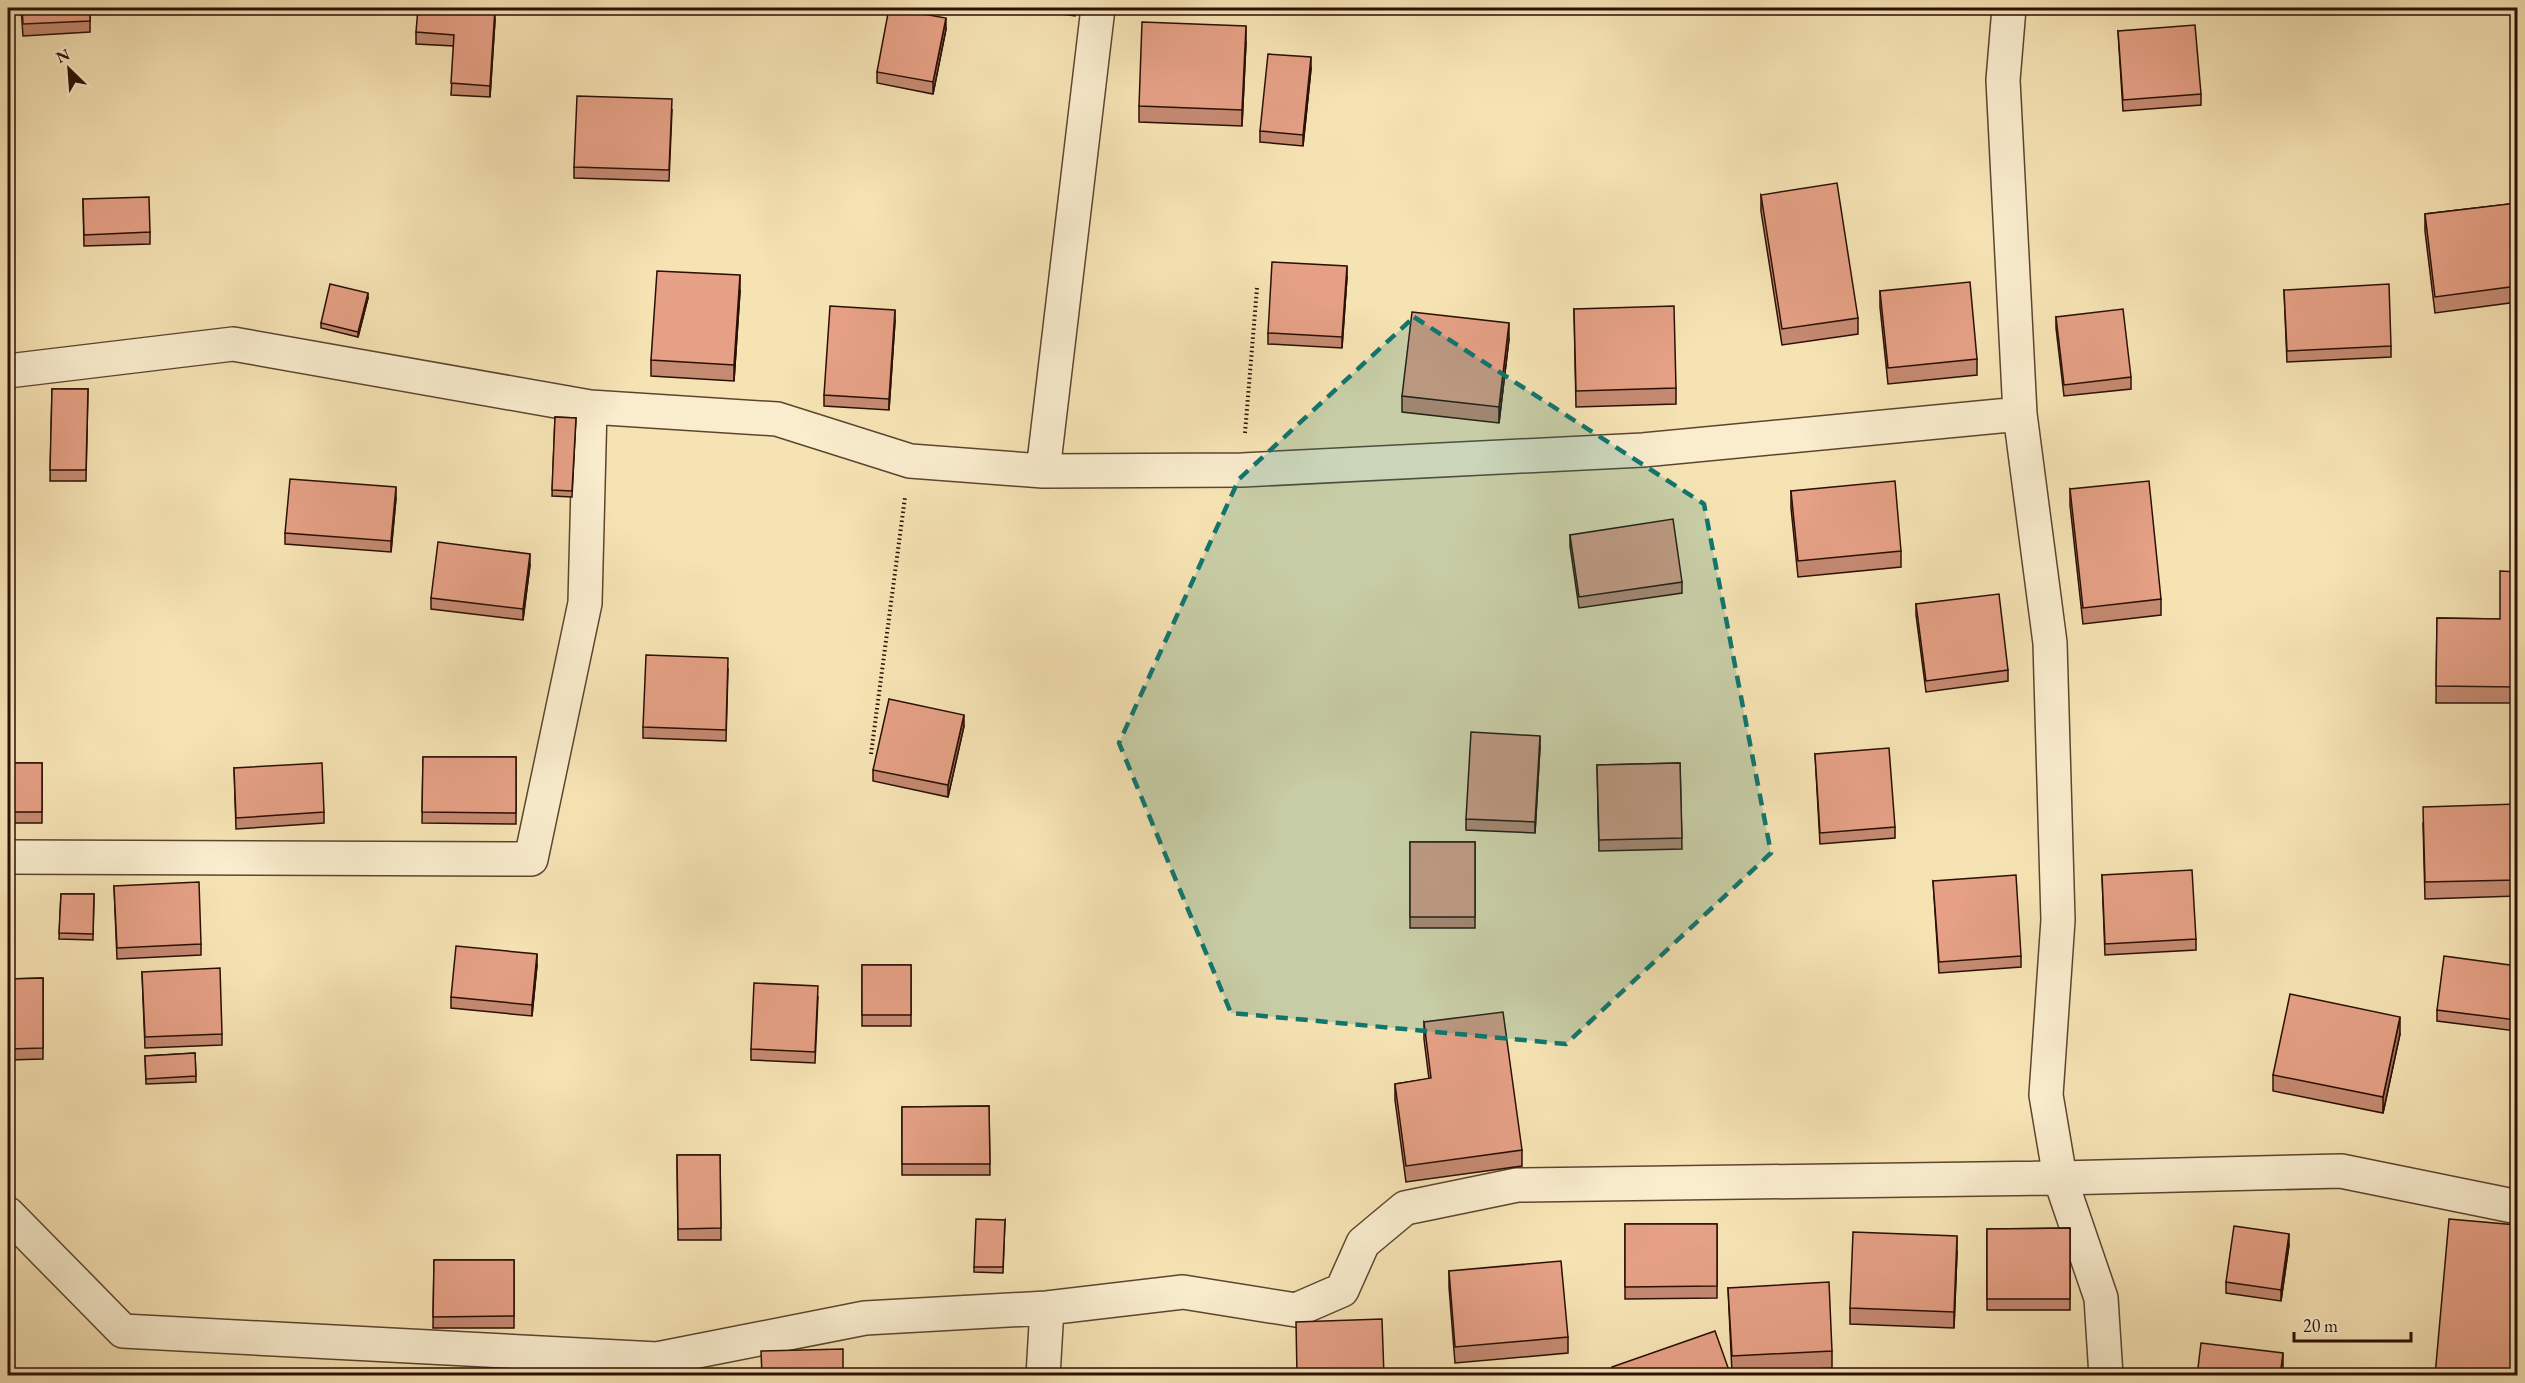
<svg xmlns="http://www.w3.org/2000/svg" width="2525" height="1383" font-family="'EB Garamond',serif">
<rect width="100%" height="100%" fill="#f6e3b4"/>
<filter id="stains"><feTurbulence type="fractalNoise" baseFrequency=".00333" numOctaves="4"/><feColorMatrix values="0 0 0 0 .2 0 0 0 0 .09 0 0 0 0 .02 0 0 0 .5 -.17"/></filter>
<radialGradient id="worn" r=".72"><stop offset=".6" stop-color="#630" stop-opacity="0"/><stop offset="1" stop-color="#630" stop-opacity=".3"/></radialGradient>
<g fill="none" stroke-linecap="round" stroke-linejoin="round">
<defs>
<path id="minor" d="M2009 8 2003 80 2020 414 2050 643 2058 920 2046 1095 2060 1178 2101 1298 2106 1376
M8 371 233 344 590 407 777 419 910 461 1043 471 1242 470 1643 450 2020 414
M1043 471 1098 8
M8 857 531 859 585 603 590 407
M8 1214 123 1331 657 1359 865 1318 1047 1308 1183 1292 1296 1310 1342 1290 1363 1243 1405 1208 1517 1185 2060 1178 2341 1171 2518 1207
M1043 1376 1047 1308"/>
</defs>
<!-- minor casing -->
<use href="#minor" stroke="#5e4430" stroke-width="36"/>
<!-- path -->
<path stroke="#2b0f04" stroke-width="4" stroke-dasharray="1.5 3" stroke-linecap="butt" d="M1245 433 1257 288
M871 754 905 497"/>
<!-- minor -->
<use href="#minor" stroke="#f9edce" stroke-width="33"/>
</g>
<!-- wall -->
<path fill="#c58a72" stroke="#2b0f04" stroke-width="1.5" d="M21 8H90V32L23 36Z
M1021 8H1076L1075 16Z
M495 20 490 97 451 95 454 46 416 44V32Z
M946 29 933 94 877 83V72Z
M2118 31 2201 94V105L2123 111Z
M1246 42 1242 126 1139 122V106Z
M1311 69 1303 146 1260 142V131Z
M672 110 669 181 574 178V167Z
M1761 195 1858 318V334L1782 345 1761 211Z
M83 199 150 232V244L84 246Z
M2517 203V302L2435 313 2425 231V214Z
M1347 277 1342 348 1268 344V333Z
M2284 290 2391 346V357L2287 362Z
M740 291 734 381 651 376V360Z
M1880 291 1977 359V375L1888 384 1880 307Z
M368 298 358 337 321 328V323Z
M1574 309 1676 388V404L1576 407Z
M2056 317 2131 377V389L2064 396 2056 328Z
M895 321 889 410 824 406V395Z
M1509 339 1499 423 1402 412V396Z
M52 389H88L86 481H50Z
M555 417 576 418 572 497 552 496Z
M2070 489 2161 599V615L2083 624 2070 505Z
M1791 491 1901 551V567L1798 577 1791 508Z
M396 498 391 552 285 544V533Z
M1570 535 1682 582V593L1579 608 1570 546Z
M530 565 523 620 431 609V598Z
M2517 572V703H2436L2437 618 2500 619Z
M1916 604 2008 670V681L1926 692 1916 615Z
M728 669 726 741 643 738V727Z
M964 726 948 797 873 781V770Z
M1540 747 1535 833 1466 830V819Z
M1815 754 1895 827V838L1820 844Z
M423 757H516V824L422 823Z
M8 763H42V823H8Z
M1680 763 1682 849 1599 851 1597 765Z
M234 768 324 812V823L236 829Z
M2517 804V896L2425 899 2423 823Z
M1410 842H1475V928H1410Z
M2102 875 2196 939V950L2105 955Z
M1933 881 2021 956V967L1939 973Z
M114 886 201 944V955L117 959Z
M61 894H94L93 940 59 939Z
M537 965 532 1016 451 1008V997Z
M862 965H911V1026H862Z
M2517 966 2516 1031 2437 1021V1010Z
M142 972 222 1034V1045L145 1048Z
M43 978V1059L8 1060V979Z
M818 997 815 1063 751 1060V1049Z
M1424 1022 1522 1150V1166L1406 1182 1395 1100V1084L1429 1079 1424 1039Z
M2400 1034 2383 1113 2273 1091V1075Z
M195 1053 196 1082 146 1084 145 1056Z
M989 1106 990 1175H902V1107Z
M677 1155H720L721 1240H678Z
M1005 1220 1003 1273 974 1272V1267Z
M1625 1224H1717V1298L1625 1299Z
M2070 1228V1310H1987V1229Z
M2289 1245 2281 1301 2226 1293V1282Z
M1957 1252 1954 1328 1850 1324V1308Z
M434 1260H514V1328H433Z
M1449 1271 1568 1337V1353L1455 1363 1449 1287Z
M1728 1288 1832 1351V1368L1732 1373Z"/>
<!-- shaded-wall -->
<path fill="#a0705d" stroke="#2b0f04" stroke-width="1.5" d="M495 8V20L490 97V86Z
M946 18V29L933 94V82Z
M1246 26V42L1242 126V110Z
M1311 57V69L1303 146V135Z
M1347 266V277L1342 348V337Z
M740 275V291L734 381V365Z
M368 293V298L358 337V332Z
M895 310V321L889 410V399Z
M1509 323V339L1499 423V407Z
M396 487V498L391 552V541Z
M530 554V565L523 620V609Z
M964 715V726L948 797V785Z
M1540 736V747L1535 833V822Z
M537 954V965L532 1016V1005Z
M2400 1017V1034L2383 1113V1097Z
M2289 1234V1245L2281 1301V1290Z
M1957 1236V1252L1954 1328V1312Z
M2283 1353V1369L2282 1376H2280Z"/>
<!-- building -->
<path fill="#e5a085" stroke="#2b0f04" stroke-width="1.5" d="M22 8H90V21L23 24Z
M418 8H495L490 86 451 83 454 35 416 32Z
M889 8 946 18 933 82 877 72Z
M1142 22 1246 26 1242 110 1139 106Z
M2195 25 2201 94 2123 100 2118 31Z
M1268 54 1311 57 1303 135 1260 131Z
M577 96 672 99 669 170 574 167Z
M1837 183 1858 318 1782 329 1761 195Z
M149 197 150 232 84 235 83 199Z
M2517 203V286L2435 297 2425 214Z
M1272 262 1347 266 1342 337 1268 333Z
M657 271 740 275 734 365 651 360Z
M1970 282 1977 359 1888 368 1880 291Z
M330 284 368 293 358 332 321 323Z
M2389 284 2391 346 2287 351 2284 290Z
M830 306 895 310 889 399 824 395Z
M1674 306 1676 388 1576 391 1574 309Z
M2123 309 2131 377 2064 385 2056 317Z
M1412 312 1509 323 1499 407 1402 396Z
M52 389H88L86 470H50Z
M555 417 576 418 572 491 552 490Z
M290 479 396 487 391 541 285 533Z
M1895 481 1901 551 1798 561 1791 491Z
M2149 481 2161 599 2083 608 2070 489Z
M1673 519 1682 582 1579 597 1570 535Z
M438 542 530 554 523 609 431 598Z
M2500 571 2517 572V687L2436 686 2437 618 2500 619Z
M1999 594 2008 670 1926 681 1916 604Z
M646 655 728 658 726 730 643 727Z
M889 699 964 715 948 785 873 770Z
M1471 732 1540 736 1535 822 1466 819Z
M1889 748 1895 827 1820 833 1815 754Z
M423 757H516V813L422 812Z
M8 763H42V812H8Z
M322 763 324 812 236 818 234 768Z
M1680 763 1682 838 1599 840 1597 765Z
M2517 804V880L2425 882 2423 807Z
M1410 842H1475V917H1410Z
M2192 870 2196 939 2105 944 2102 875Z
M2016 875 2021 956 1939 962 1933 881Z
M199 882 201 944 117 948 114 886Z
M61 894H94L93 934 59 933Z
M456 946 537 954 532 1005 451 997Z
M2444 956 2517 966V1005L2516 1020 2437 1010Z
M862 965H911V1015H862Z
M220 968 222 1034 145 1037 142 972Z
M43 978V1048L8 1049V979Z
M754 983 818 986 815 1052 751 1049Z
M2290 994 2400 1017 2383 1097 2273 1075Z
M1503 1012 1522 1150 1406 1166 1395 1084 1431 1078 1424 1022Z
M195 1053 196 1076 146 1079 145 1056Z
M989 1106 990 1164H902V1107Z
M677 1155H720L721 1228 678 1229Z
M976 1219 1005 1220 1003 1267H974Z
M2449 1219 2517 1225V1376H2435Z
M1625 1224H1717V1286L1625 1287Z
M2234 1226 2289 1234 2281 1290 2226 1282Z
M2070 1228V1299H1987V1229Z
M1853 1232 1957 1236 1954 1312 1850 1308Z
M434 1260H514V1316L433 1317Z
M1561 1261 1568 1337 1455 1347 1449 1271Z
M1829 1282 1832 1351 1732 1356 1728 1288Z
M1382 1319 1384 1376H1297L1296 1322Z
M1715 1331 1731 1376H1615L1612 1367Z
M2201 1343 2283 1353 2280 1376H2197Z
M843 1349V1376H762L761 1351Z"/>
<!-- marked area -->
<path fill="#0f766e" fill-opacity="0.2" stroke="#0f766e" stroke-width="4.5" stroke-dasharray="12 8" stroke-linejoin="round" d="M1414 317 1704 504 1771 853 1566 1044 1231 1013 1119 743 1239 479Z"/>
<!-- margin -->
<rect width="2525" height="1383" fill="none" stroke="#f6e3b4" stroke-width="30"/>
<rect x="9" y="9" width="2507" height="1365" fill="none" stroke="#2b0f04" stroke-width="3"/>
<rect x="15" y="15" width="2495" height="1353" fill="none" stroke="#2b0f04" stroke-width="1.5"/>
<!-- north arrow -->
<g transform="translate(69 69) rotate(335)" stroke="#f9edce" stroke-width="4.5" paint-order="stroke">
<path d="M0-4.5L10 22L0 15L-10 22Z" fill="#2b0f04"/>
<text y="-9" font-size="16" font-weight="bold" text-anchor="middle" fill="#2b0f04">N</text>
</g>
<!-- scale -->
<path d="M2294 1332v9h117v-9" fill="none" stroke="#2b0f04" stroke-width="3"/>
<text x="2303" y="1332" font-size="18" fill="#2b0f04" stroke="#f9edce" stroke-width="4.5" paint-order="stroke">20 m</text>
<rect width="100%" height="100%" filter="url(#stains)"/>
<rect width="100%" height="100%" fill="url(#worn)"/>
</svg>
